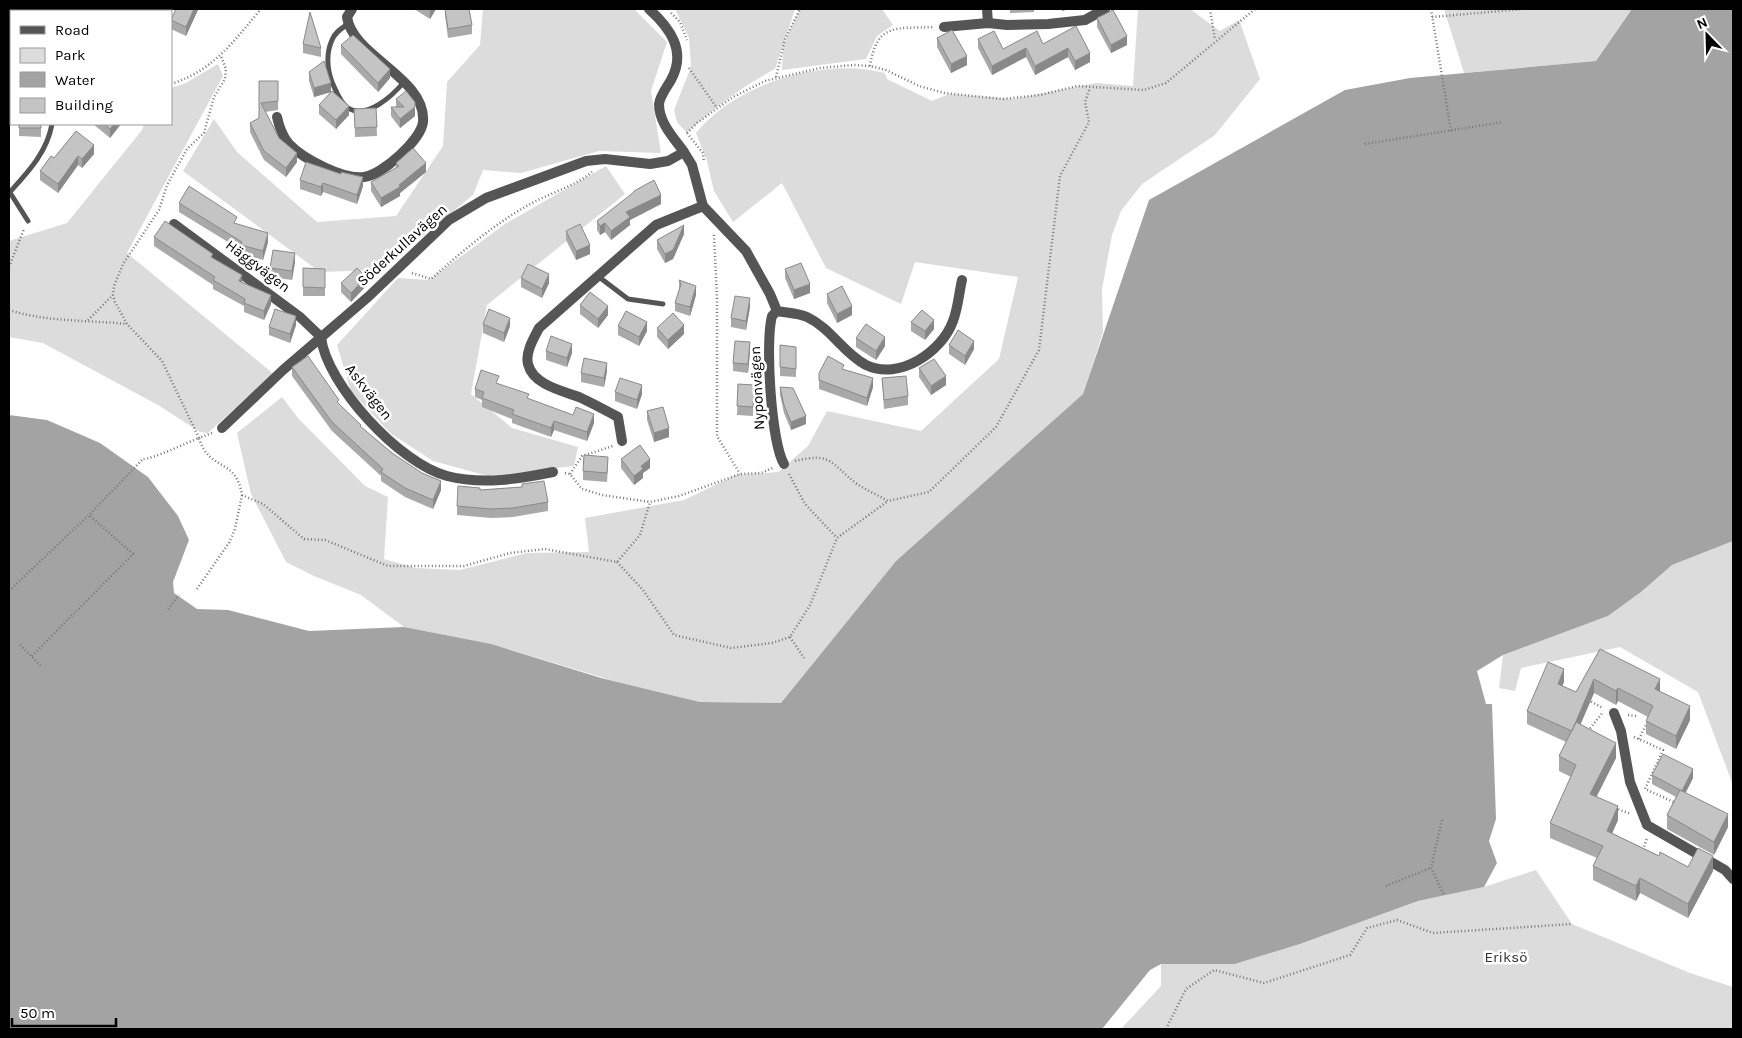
<svg xmlns="http://www.w3.org/2000/svg" width="1742" height="1038" font-family="Karla,sans-serif">
<rect width="100%" height="100%" fill="#fff"/>
<!-- green -->
<path fill="#dcdcdc" d="M483 9H634L667 42 651 91 661 153 599 151 521 173 483 170 473 195 382 270 320 272 183 171 214 119 237 152 317 222 396 216 443 146 447 82 480 45Z
M675 9H795L775 69C749 82 708 112 687 133L677 122 674 110 691 67 689 38Z
M800 9H882L893 25 877 36 866 59 782 70 783 45Z
M1138 9H1190L1220 31 1239 20 1260 79 1215 135 1142 184 1121 211 1112 235 1102 289 1103 332 1083 394 896 561 781 703 700 702 614 681 505 648 404 627 361 595 314 576 286 562 251 494 237 433 282 397 298 418 365 486 388 497 384 559 416 568 460 570 527 553 589 552 585 518 684 500 736 475 778 472 808 446 827 411 921 431 999 359 1018 277 915 262 901 304 826 268 782 183 733 222 714 191 707 161 696 133C736 83 824 57 885 73L887 79 932 101 949 94 1014 99 1096 83 1133 86Z
M1444 9H1632L1596 61 1464 73Z
M218 64 223 76 127 253 270 371 272 374 208 433 200 432 158 405 43 343 9 337V241L67 223 142 130 144 124H171V88L186 83Z
M606 166 625 194 487 305 471 394 512 428 578 447 574 466 488 476 433 461 390 433 351 391 337 345 398 278 429 280 505 224Z
M1733 541V785L1698 692 1620 647 1521 668 1515 691 1499 688 1503 655 1608 616 1641 592 1672 565Z
M1536 870 1572 924 1690 973 1733 987V1029H1121L1161 986V964H1235L1300 944 1418 901 1484 887Z"/>
<!-- water -->
<path fill="#a3a3a3" d="M1632 9H1733V541L1672 565 1641 592 1608 616 1503 655 1477 671 1486 704H1492L1496 819 1489 841 1497 863 1484 887 1418 901 1300 944 1235 964H1161L1150 970 1102 1029H9V415L47 420 100 443 148 477 178 516 189 540 173 582 174 593 197 609 228 610 309 631 404 627 491 644 601 678 700 702 781 703 896 561 1083 394 1149 200 1345 90 1410 78 1596 61Z"/>
<g fill="none" stroke-linecap="round" stroke-linejoin="round">
<!-- path -->
<path stroke="#777" stroke-width="2.5" stroke-dasharray="1 2.5" stroke-linecap="butt" d="M1210 9 1215 40
M1431 9 1451 131
M671 13 680 22 687 40
M1432 17 1523 9
M870 66C877 22 896 29 934 27
M689 68 717 108
M776 77 785 39 800 9
M171 84C214 70 233 42 261 9
M687 133 697 123 733 97 765 81 820 68 854 65 870 66 886 70 919 86 944 93 1003 99 1040 95 1077 86 1144 90 1166 83 1255 9
M687 133 703 153 704 162
M1365 144 1503 122
M714 235 717 298V436L740 474
M9 267 24 229
M412 273 431 279C463 251 496 222 534 202 553 192 575 186 592 172
M9 310C46 322 88 320 127 324
M88 320 113 295
M212 433 199 438 162 361 127 324 115 302 113 295 114 286 123 264 159 210 167 185 187 149 204 133 214 97 225 79 226 69 221 56
M795 461C832 452 830 463 857 484 866 490 878 495 888 501L929 492 996 427 1039 350 1060 176 1089 122 1085 102 1090 88
M565 473 570 474 582 489 602 495 650 502 679 496 740 474 761 473 773 468
M570 474 582 456 613 446
M789 474 805 504 837 538
M617 562 643 590 674 635 731 648 772 643 790 637 810 605 837 538 888 501
M197 589 229 543 235 529 242 495
M9 591 89 515 143 459C150 460 189 442 199 438 209 472 236 457 242 495L263 504 304 539 325 540 388 566H464L510 553 545 549 617 562 640 535 650 502
M168 609 179 595
M790 637 804 658
M20 645 41 666
M32 656 133 554 89 515
M1588 700 1603 708
M1628 715 1637 716
M1588 731 1603 712
M1634 737 1663 750 1645 789 1676 803
M1639 739 1647 723
M1615 808 1631 814
M1442 820 1431 868 1444 895
M1643 850 1647 838
M1386 886 1431 868
M1166 1029 1186 989 1214 970 1264 983 1350 955 1367 928 1397 920 1433 933 1572 924"/>
<!-- lane -->
<path stroke="#555" stroke-width="5" d="M348 24C342 28 335 32 332 40 326 53 327 69 332 82 336 91 340 103 348 108 367 120 393 95 404 82
M9 100 11 101
M9 191 28 221
M10 192C29 171 47 152 52 124
M599 277 628 299 663 304"/>
<!-- street -->
<path stroke="#555" stroke-width="10" d="M987 9 988 23
M162 11 164 9
M944 27 988 23 1007 25 1048 24 1085 20 1105 9
M277 117C279 126 283 137 289 144 303 159 344 180 364 177 382 175 421 140 423 122 427 78 352 56 347 17L352 9
M684 152 692 165 703 206 746 251 770 294 777 311
M174 224 300 317 321 337C326 384 400 464 447 476 483 485 518 479 553 472
M222 428 283 370 368 297 449 220 486 198 586 161 605 159 650 164 668 161 684 152C674 138 659 123 659 104 660 96 667 87 671 80 687 51 670 28 649 9
M622 441 618 417C605 410 592 403 579 397 563 391 533 385 528 364 525 352 534 338 539 328L656 225 703 206
M784 464C771 442 765 341 772 316L777 311C787 313 798 313 807 317 831 328 843 353 866 365 899 381 942 352 953 321 958 308 959 293 962 280
M1614 713 1621 731 1630 782 1647 825 1725 870 1733 879"/>
</g>
<!-- wall -->
<path fill="#a9a9a9" d="M17 9H39V11H24L17 10Z
M198 9 186 36 171 29V20Z
M414 9H436L430 19Z
M445 9H469L472 25V34L448 38 445 15Z
M1010 9H1034V12L1010 13Z
M1097 18 1127 45 1111 53 1097 27Z
M1076 26 1090 62 1075 70 1068 57 1035 75 1026 57 992 75 978 48V39L1003 49 1043 44Z
M937 38 967 65 951 73 937 47Z
M303 44 321 48V57L303 53Z
M341 45 390 78 378 92 341 54Z
M309 72 331 92 314 97 309 81Z
M259 81H278V110L265 112 279 138 297 162 286 177 264 160 250 132V123L259 118Z
M9 97H11V125H9Z
M396 99 415 116 400 128 391 116V107H396Z
M319 105 349 115 336 129 319 114Z
M376 108 377 136 355 137 354 109Z
M41 124V137L19 136V128Z
M93 124H121L110 138Z
M94 154 82 168 78 165 58 193 40 180V171L54 158Z
M396 163 426 172 400 193V196L381 207 371 191V182L396 168Z
M300 180 363 186 357 204 323 192 321 196 300 189Z
M634 191 661 204 630 220V225L611 240 605 232 600 235 597 230V221L634 193Z
M179 203 237 224 268 242 263 260 241 254V250L179 212Z
M566 231 590 254 576 260 566 240Z
M684 234 673 259 665 263 657 249V240Z
M154 237 213 258 242 282 271 304 264 320 244 312V306L213 289V285L154 246Z
M295 262 292 280 270 277V268Z
M303 268 325 269V296H303Z
M785 269 810 293 794 299 785 278Z
M521 278 549 283 542 298 521 287Z
M679 280 696 295 690 316 675 311V303L679 290Z
M341 283 366 286 351 302 341 292Z
M827 294 852 315 837 323 827 303Z
M580 305 608 315 598 328 580 314Z
M750 307 746 330 731 327V318Z
M911 322 934 329 925 340 911 331Z
M483 324 510 326 504 342 483 333Z
M296 325 290 343 269 335V327Z
M618 326 647 331 639 346 618 335Z
M657 328 684 334 668 349 657 337Z
M856 338 885 346 876 360 856 347Z
M780 345 796 347V377L780 376Z
M949 345 974 349 965 365 949 354Z
M546 351 572 353 567 367 546 360Z
M750 351 748 373 733 371V363Z
M292 367 339 404 361 427 392 453 441 490 433 509 405 497 381 481V476L332 431 292 376Z
M919 368 946 385 931 395 919 377Z
M844 369 873 387 867 406 819 389V380Z
M607 371 604 387 581 382V373Z
M882 378 908 396V405L884 409Z
M499 384 529 399 594 423 587 441 554 430 551 437 512 423V419L482 407V400L475 397V389Z
M738 384 754 385 753 416 737 415Z
M780 387 806 424 791 430 784 413 780 395Z
M615 392 642 394 637 409 615 401Z
M647 411 669 437 654 442 647 420Z
M621 459 650 468 643 473V478L634 485 621 468Z
M608 466 607 482 583 480V471Z
M522 484 548 502V511L513 517 491 518 457 515V506L480 490 522 487Z
M1600 649 1660 691 1690 720 1676 749 1646 734V721L1648 717 1618 701 1616 705 1594 693 1580 725 1616 758 1597 796 1618 820 1612 833 1659 856 1688 867 1713 871 1688 918 1640 893 1636 901 1593 880V866L1597 858 1550 838V823L1571 777 1559 771V756L1566 742 1527 724V711L1564 682 1562 686 1576 692Z
M1652 775 1693 778 1685 793 1728 827 1714 855 1667 829V815L1676 797 1652 784Z"/>
<!-- shaded-wall -->
<path fill="#898989" d="M194 9H198V10L186 36V27Z
M431 9H436L430 19V10Z
M1062 9H1070L1062 11Z
M172 33V42L171 45V36Z
M1127 36V45L1111 53V45Z
M1026 48V57L992 75V66Z
M1068 48V57L1035 75V66Z
M1090 53V62L1075 70V61Z
M967 56V65L951 73V64Z
M390 69V78L378 92V83Z
M331 83V92L314 97V88Z
M349 106V115L336 129V120Z
M415 107V116L400 128V119Z
M114 124H121L110 138V129Z
M94 145V154L82 168V159Z
M297 153V162L286 177V168Z
M78 156V165L58 193V184Z
M426 163V172L400 193V196L381 207V198L399 185Z
M363 177V186L357 204V195Z
M323 183V192L321 196V187Z
M661 195V204L630 220V225L611 240V231L626 212Z
M605 223V232L600 235V226Z
M684 225V234L673 259 665 263V254Z
M268 233V242L263 260V251Z
M590 245V254L576 260V251Z
M295 253V262L292 280V271Z
M549 274V283L542 298V289Z
M242 275V284L239 281Z
M366 277V286L351 302V293Z
M810 284V293L794 299V290Z
M696 286V295L690 316V307Z
M271 295V304L264 320V311Z
M750 298V307L746 330V321Z
M608 306V315L598 328V319Z
M852 306V315L837 323V314Z
M296 316V325L290 343V334Z
M510 318V326L504 342V333Z
M934 320V329L925 340V331Z
M647 322V331L639 346V337Z
M684 325V334L668 349V340Z
M885 337V346L876 360V351Z
M974 341V349L965 365V356Z
M750 342V351L748 373V364Z
M572 344V353L567 367V358Z
M607 363V371L604 387V378Z
M946 376V385L931 395V386Z
M873 378V387L867 406V398Z
M642 385V394L637 409V400Z
M594 414V423L587 441V432Z
M806 416V424L791 430V422Z
M554 421V430L551 437V428Z
M669 428V437L654 442V433Z
M650 459V468L643 473V478L634 485V476L641 466Z
M441 481V490L433 509V500Z
M1564 669V682L1558 697V684Z
M1594 679V693L1572 744V731Z
M1660 679V692L1655 689Z
M1618 688V701L1616 705V691Z
M1690 706V720L1676 749V736Z
M1616 743V758L1590 809V794Z
M1693 769V778L1682 800V791Z
M1618 806V820L1607 845V831Z
M1728 814V827L1714 855V842Z
M1713 856V871L1688 918V904Z
M1640 878V893L1636 901V886Z"/>
<!-- building -->
<path fill="#c4c4c4" stroke="#898989" d="M67 9H89V11H67Z
M176 9H194L186 27 171 20Z
M445 9H469L472 25 448 29Z
M1113 10 1127 36 1111 45 1097 18Z
M310 12 321 48 303 44Z
M1076 26 1090 53 1075 61 1068 48 1035 66 1026 48 992 66 978 39 994 31 1003 49 1037 31 1043 44Z
M952 30 967 56 951 64 937 38Z
M353 35 390 69 378 83 341 45Z
M324 61 331 83 314 88 309 72Z
M259 81H278V101L261 103 279 138 297 153 286 168 264 151 250 123 259 118Z
M332 91 349 106 336 120 319 105Z
M406 91 415 102V107L400 119 391 107H404L396 99Z
M9 97H11V116H9Z
M376 108 377 127 355 128 354 109Z
M19 124H41V128H19Z
M104 124H114L110 129Z
M76 131 94 145 82 159 78 156 58 184 40 171 51 156 54 158Z
M413 148 426 163 399 185 400 187 381 198 371 182 399 166 396 163Z
M306 162 341 174V172L363 177 357 195 323 183 321 187 300 180Z
M654 180 661 195 626 212 630 217 611 231 605 223 600 226 597 221 634 192V191Z
M189 186 237 217 234 223 268 233 263 251 241 245 242 242 179 203Z
M165 221 213 254 211 257 242 275 239 281 271 295 264 311 244 303 245 299 213 280 215 277 154 237Z
M580 224 590 245 576 251 566 231Z
M684 225 673 250 665 254 657 240Z
M273 250 295 253 292 271 270 268Z
M801 263 810 284 794 290 785 269Z
M528 264 549 274 542 289 521 278Z
M303 268 325 269V288L303 287Z
M357 268 366 277 351 293 341 283Z
M679 280 696 286 690 307 675 303 681 284Z
M842 286 852 306 837 314 827 294Z
M590 292 608 306 598 319 580 305Z
M735 296 750 298 746 321 731 318Z
M275 309 296 316 290 334 269 327Z
M489 309 510 318 504 333 483 324Z
M922 310 934 320 925 331 911 322Z
M626 311 647 322 639 337 618 326Z
M673 313 684 325 668 340 657 328Z
M866 324 885 337 876 351 856 338Z
M958 330 974 341 965 356 949 345Z
M551 336 572 344 567 358 546 351Z
M735 341 750 342 748 364 733 363Z
M780 345 796 347V369L780 367Z
M308 356 339 400 337 402 361 425 360 426 392 453 422 473 441 481 433 500 405 488 381 472 383 469 332 422 292 367Z
M828 356 844 365 842 369 873 378 867 398 819 380V373Z
M584 358 607 363 604 378 581 373Z
M934 359 946 376 931 386 919 368Z
M481 370 499 376 496 383 529 394 527 398 573 415 576 407 594 414 587 432 554 421 551 428 512 414 514 410 482 398 484 392 475 389Z
M906 376 908 396 884 400 882 378Z
M620 378 642 385 637 400 615 392Z
M738 384 754 385 753 407 737 406Z
M780 387 793 388 806 416 791 422 784 405Z
M663 407 669 428 654 433 647 411Z
M640 445 650 459 641 466 643 469 634 476 621 459Z
M584 455 608 457 607 473 583 471Z
M544 481 548 502 513 508 491 509 457 506 458 486 480 488V490L522 487V484Z
M1600 649 1660 679 1655 689 1690 706 1676 736 1646 721 1653 706 1618 688 1616 691 1594 679 1572 731 1527 711 1548 662 1564 669 1558 684 1576 692Z
M1576 722 1616 743 1590 794 1618 806 1607 831 1659 856 1660 852 1688 867 1698 848 1713 856 1688 904 1640 878 1636 886 1593 866 1603 846 1550 823 1576 765 1559 756Z
M1663 754 1693 769 1682 791 1652 775Z
M1680 790 1728 814 1714 842 1667 815Z"/>
<g text-anchor="middle" stroke-width="5" stroke-linejoin="round" paint-order="stroke">
<!-- street labels -->
<g font-size="15" fill="#000" stroke="#fff">
<text transform="translate(402 245) rotate(-42)" y="5">Söderkullavägen</text>
<text transform="translate(258 266) rotate(37)" y="5">Häggvägen</text>
<text transform="translate(757 388) rotate(-93)" y="5">Nyponvägen</text>
<text transform="translate(369 392) rotate(52)" y="5">Askvägen</text>
</g>
<!-- park labels -->
<g font-size="15" fill="#333" stroke="#fff">
<text x="1506" y="962">Eriksö</text>
</g>
</g>
<!-- border -->
<rect width="1742" height="1038" fill="none" stroke="#000000" stroke-width="20"/>
<!-- legend -->
<rect x="10" y="10" width="162" height="115" fill="#ffffff" stroke="#999999"/>
<rect x="20" y="26" width="25" height="8" fill="#555555" stroke="#999999"/>
<text x="55" y="35" font-size="15" fill="#000000">Road</text>
<rect x="20" y="48" width="25" height="15" fill="#dcdcdc" stroke="#999999"/>
<text x="55" y="60" font-size="15" fill="#000000">Park</text>
<rect x="20" y="72" width="25" height="15" fill="#a3a3a3" stroke="#999999"/>
<text x="55" y="85" font-size="15" fill="#000000">Water</text>
<rect x="20" y="98" width="25" height="15" fill="#c4c4c4" stroke="#999999"/>
<text x="55" y="110" font-size="15" fill="#000000">Building</text>
<!-- north arrow -->
<g transform="translate(1707 35) rotate(337)" stroke="#ffffff" stroke-width="4" paint-order="stroke">
<path d="M0-4L9 19L0 12L-9 19Z" fill="#000000"/>
<text y="-8" font-size="14" font-weight="bold" text-anchor="middle" fill="#000000">N</text>
</g>
<!-- scale -->
<path d="M12 1018v8h104v-8" fill="none" stroke="#000000" stroke-width="2.5"/>
<text x="20" y="1018" font-size="15" fill="#000000" stroke="#ffffff" stroke-width="4" paint-order="stroke">50 m</text>
</svg>
